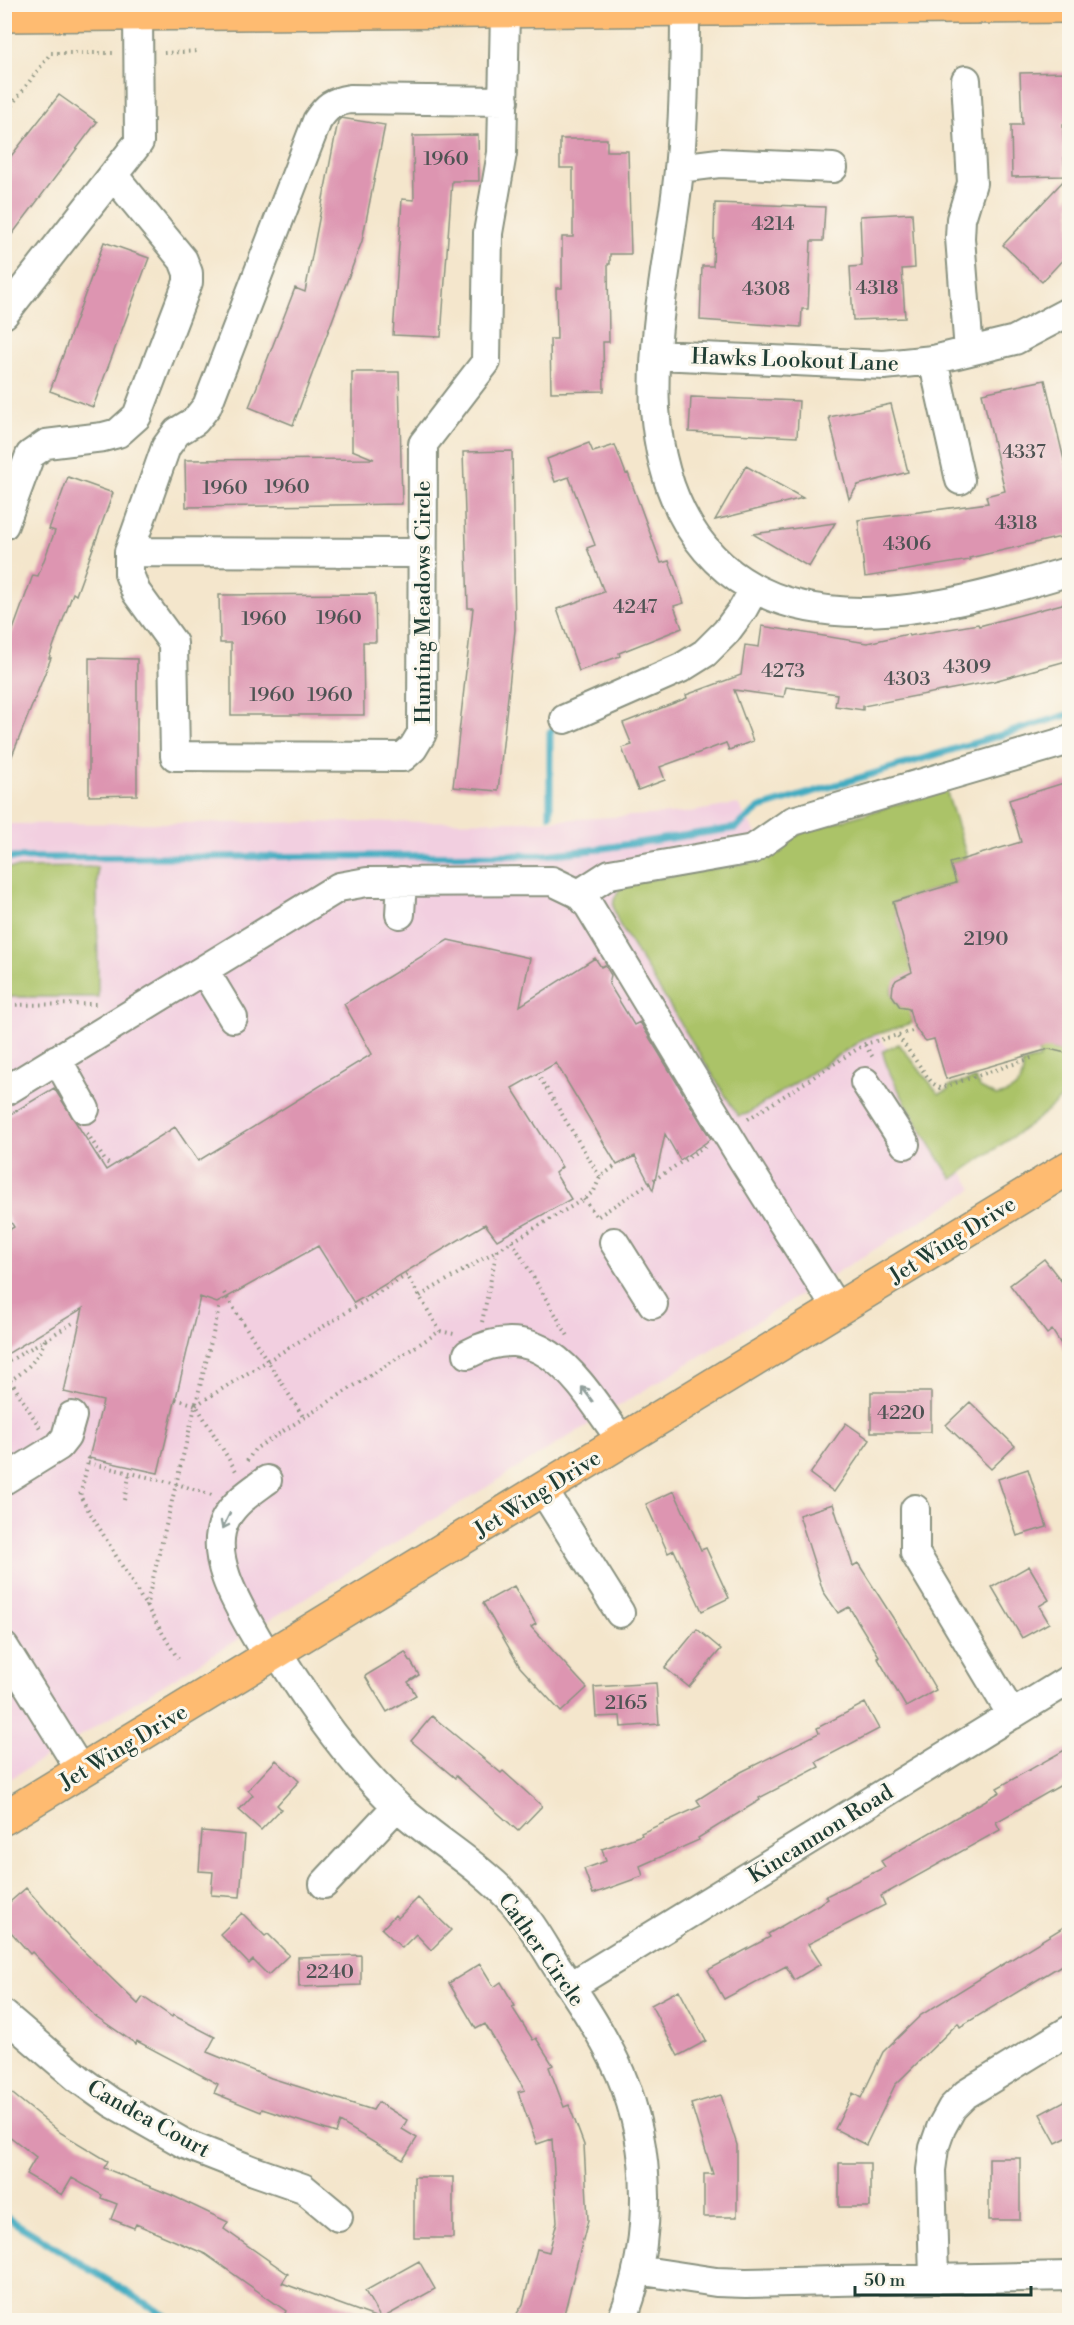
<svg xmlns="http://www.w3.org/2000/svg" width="1074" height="2325" font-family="'Libre Bodoni',serif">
<rect width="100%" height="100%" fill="#fbf7ec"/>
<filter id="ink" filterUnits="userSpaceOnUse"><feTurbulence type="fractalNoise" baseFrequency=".0167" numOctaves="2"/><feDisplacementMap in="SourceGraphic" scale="12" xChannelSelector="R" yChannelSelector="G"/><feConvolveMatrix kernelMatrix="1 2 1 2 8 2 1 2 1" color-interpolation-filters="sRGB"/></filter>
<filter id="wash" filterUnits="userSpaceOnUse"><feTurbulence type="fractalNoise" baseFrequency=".008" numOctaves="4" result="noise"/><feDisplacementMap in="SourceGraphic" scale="24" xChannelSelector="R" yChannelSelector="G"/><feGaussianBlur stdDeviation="1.35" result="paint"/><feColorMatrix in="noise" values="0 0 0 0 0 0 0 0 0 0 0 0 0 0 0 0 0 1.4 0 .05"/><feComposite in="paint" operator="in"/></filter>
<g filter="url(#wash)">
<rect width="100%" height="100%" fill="#f4e6cc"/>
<!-- built -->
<path fill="#f2cfe0" d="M738 804 973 1189 5 1782V824L541 821 684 813Z"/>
<!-- green -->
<path fill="#abc368" stroke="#65804e" stroke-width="1.5" d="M946 790 967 857 950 863 956 883 893 902 913 974C895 981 882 989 900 1007L911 1006 912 1023 865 1038 747 1114 738 1116 619 924C611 906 611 900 623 884L752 862 773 853 784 843 803 832Z
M97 867 98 997H5V868Z
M1032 1033 1053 1050 1069 1053V1092L1035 1121 952 1179C938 1157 883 1072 883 1051L899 1044 939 1094 948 1090 949 1086 975 1079 980 1088 996 1096C1014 1093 1026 1083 1022 1064L1040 1058Z"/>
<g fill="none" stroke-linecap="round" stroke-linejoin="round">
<!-- stream -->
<path stroke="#42acc1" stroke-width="7" d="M550 815V732L560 723
M4 858 543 855 591 850 735 828 760 808 1070 714
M4 2216 172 2320"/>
</g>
<g id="blocks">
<!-- building -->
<path fill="#dd95b1" d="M1070 72V124H1063L1065 176 1012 177 1011 125H1022L1020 73Z
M59 95 97 122 4 245V165Z
M341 118 385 125 362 241 293 425 249 407 295 288 305 292 338 121Z
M478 135 479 181H452L441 337 393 335 402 199 414 200 413 136Z
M560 139H607V151H628L631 254H610V264H608L609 342H603L604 391 551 392 550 339H557L556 288H562V237H573V168H560Z
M1065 179 1066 200 1070 195V252L1042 282 1003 245Z
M715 203 825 207 823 241H811L808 309H802L801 327 700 320 702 266H713Z
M912 213 915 268 902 269 905 318 853 320 850 267 862 266 860 216Z
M104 242 149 258 93 407 50 391Z
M352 372H399L402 504 186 507 185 460 374 459 352 450Z
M1045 380 1070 485V535L969 558 970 560 865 577 858 520 988 503 986 496 1005 491 982 393Z
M691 397 799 401 797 437 689 432Z
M891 404 908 472 858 485 849 499 829 417Z
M589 443 593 452 615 445 626 474 628 473 661 563 669 561 684 603 674 606 682 628 619 653 620 656 579 671 557 609 604 592 587 548 595 545 569 477 555 482 547 459Z
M512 451 515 630 498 791 453 787 473 608H468L463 452Z
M746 466 803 498 715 520Z
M68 477 113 493 76 595 73 593 49 658H51L4 776V636L10 638 33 575 38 576 55 531 49 529Z
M835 523 809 567 753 534Z
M375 594 376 642H363L364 715H231V643H220L219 595Z
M1066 603 1070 618V660L994 681 863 706V710L835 706 837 694 786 687 784 697 734 690 753 741 729 750 726 743 660 767 665 780 638 790 622 748 632 745 623 723 687 698 686 695 741 675 745 645 759 647 762 626 867 643 908 634 909 636 978 624 979 626Z
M89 658 137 659V795L89 796Z
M1070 781V1054L1049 1049 946 1079 934 1039 926 1041 921 1036 913 1024 909 1009 900 1007 892 995 893 985 896 980 912 972 893 902 956 883 950 863 1021 842 1009 800Z
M448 940 530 958 520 1006 595 958 601 967 605 965 611 975 609 984 634 1025 640 1022 711 1139 680 1160 665 1134 653 1190 635 1156 617 1165 556 1063 512 1088 562 1167 555 1173 571 1199 497 1240 485 1224 354 1303 318 1246 217 1303 200 1297 158 1473 89 1458 103 1401 64 1392 83 1308 4 1356V1233L14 1227 4 1211V1118L54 1088 106 1170 175 1127 198 1161 372 1054 344 1004Z
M1044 1259 1070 1292V1358L1052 1330 1047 1334 1010 1285Z
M871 1392H931V1432H871Z
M970 1402 1015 1446 991 1469 946 1425Z
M846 1423 870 1440 834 1492 810 1474Z
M1028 1469 1047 1527 1017 1536 998 1479Z
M674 1491 701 1550 706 1548 729 1598 702 1611 674 1550 668 1553 646 1504Z
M833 1504 853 1566 858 1563 909 1643 936 1690 906 1707 877 1657 879 1656 849 1607 838 1613 823 1591 799 1515Z
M1029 1566 1049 1600 1039 1606 1049 1623 1022 1638 992 1587Z
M514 1586 536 1624 531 1627 587 1688 561 1712 520 1667 483 1603Z
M697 1629 721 1649 689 1687 665 1668Z
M405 1652 419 1675 408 1682 416 1695 387 1712 365 1676Z
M656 1683 659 1724 621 1727 620 1716 596 1717 594 1687Z
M865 1703 879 1729 816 1762 819 1767 759 1798 760 1800 698 1838 699 1840 640 1866 643 1876 593 1894 584 1869 606 1861 602 1849 642 1835 641 1833 701 1806 697 1800 741 1772 819 1733 817 1728Z
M432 1716 501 1773 503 1771 542 1806 518 1831 456 1776 455 1778 411 1741Z
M1070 1747V1780L996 1822 1000 1830 881 1896 885 1905 808 1944 821 1964 794 1980 786 1966 724 1999 708 1970 770 1937 768 1934 828 1899 826 1896 885 1867 881 1861 1000 1792 997 1788Z
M276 1760 299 1781 277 1805 281 1809 261 1830 239 1810 253 1795 248 1790Z
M202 1831 245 1835 240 1897 211 1895 213 1872 199 1871Z
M26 1888 71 1939 138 2004 143 1997 172 2017 173 2015 215 2037 207 2052 271 2078 373 2110 378 2102 407 2120 402 2129 417 2138 403 2160 340 2122 336 2133 262 2109 261 2112 214 2093 218 2084 137 2041 136 2044 94 2015 32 1952 30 1954 4 1924V1907Z
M418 1898 451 1930 431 1950 416 1934 402 1948 382 1929 395 1915 398 1918Z
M242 1913 265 1936 268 1934 289 1955 268 1975 253 1960 249 1964 220 1934Z
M1070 1923V1960L960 2027 958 2023 895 2085 866 2145 835 2129 853 2093 861 2098 883 2052 921 2015Z
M361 1955V1985L299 1987 298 1957Z
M480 1964 494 1987 501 1982 515 2006 512 2007 533 2040 536 2038 553 2065 549 2067 564 2107 569 2105 584 2145 588 2220 564 2314 560 2320H513L523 2304 537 2249 549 2252 557 2222 552 2139 537 2144 518 2092 525 2090 485 2024 476 2029 449 1983Z
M679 1990 706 2041 678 2056 651 2005Z
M4 2087 61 2133 108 2161 104 2168 171 2195 228 2222 224 2229 288 2274 282 2283 378 2318V2320H282L286 2311 205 2254 136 2224 134 2228 111 2219 117 2204 101 2198 102 2195 72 2178 62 2195 26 2174 36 2157 4 2132Z
M721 2095 737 2145V2217H704V2174H713L691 2104Z
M1070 2098V2136L1056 2143 1040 2114Z
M989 2158H1020V2220H989Z
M839 2163H870V2207H839Z
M414 2177H453V2238H414Z
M419 2261 435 2289 381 2319 365 2291Z"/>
</g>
</g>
<g filter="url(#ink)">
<use href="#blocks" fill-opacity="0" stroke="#8a9280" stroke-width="1.5"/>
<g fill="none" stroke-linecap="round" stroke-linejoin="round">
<defs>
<path id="minor" d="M685 10C685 63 684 117 679 170 671 248 651 331 655 409 658 449 668 491 689 526 770 658 949 608 1070 571
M966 80 972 183 961 219 960 238 969 351
M504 101 350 99C332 102 327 106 317 121L207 406 195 421 177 432 166 447 129 552V574L136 592 173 643 175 756 403 757 413 748 422 733 423 444 486 362 488 233 502 153 505 12
M679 168 719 163 833 168
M4 314 139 142 138 14
M656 355 884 365 933 360 1015 340 1070 311
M933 360 960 480
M4 525 30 455 46 444 103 437 118 433 137 416 188 282V273L183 260 113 175
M129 552 421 553
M565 719 681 668 705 653 726 632 743 609 754 589
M579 894 610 874 753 849 793 821 1070 740
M400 914 402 881
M204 970 233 1018
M57 1059 85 1109
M865 1082 905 1144
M4 1092 339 887 367 882 552 881 579 894 589 906 743 1160 837 1309
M614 1242 653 1304
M468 1354C545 1312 583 1389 622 1441
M4 1480 59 1446 66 1437 72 1416
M267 1480C252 1491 236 1501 226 1518 203 1560 249 1622 268 1658
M543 1490 620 1613
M915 1509V1553L1012 1715
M4 1647 81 1771
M278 1653C311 1707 350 1762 397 1806 434 1840 478 1864 512 1901 530 1920 544 1946 558 1968 581 2001 604 2036 620 2073 653 2150 653 2243 622 2320
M324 1884 397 1806
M571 1986 1070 1679
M4 2015 79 2079 111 2102 185 2144 254 2171 303 2188 338 2217
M637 2270 716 2282 746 2283 1070 2276
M934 2278 931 2170 934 2148 941 2128 952 2108 966 2094 1070 2030"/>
<path id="major" d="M4 15 1070 6
M4 1818 1070 1167"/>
</defs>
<!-- minor casing -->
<use href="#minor" stroke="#8a9280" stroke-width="32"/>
<!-- major casing -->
<use href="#major" stroke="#8a9280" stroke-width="36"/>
<!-- path -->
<path stroke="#8a9280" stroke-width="4" stroke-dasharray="1.5 4.5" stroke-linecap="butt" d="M164 53 199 51
M4 115 51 53H114
M4 1005 97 1004
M898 1036 932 1083 940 1088 1035 1057
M865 1045 874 1059
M537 1073 600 1177
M748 1119 865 1044 916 1030
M87 1133 106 1162 112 1166
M584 1199 597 1217 706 1146
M4 1220 9 1218
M512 1241 568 1336
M224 1293 304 1418
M420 1296 584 1199 594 1191 600 1177 617 1165
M482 1322 497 1250
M4 1364 73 1323
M4 1370 40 1428
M4 1384C24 1373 37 1361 45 1340
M176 1399 196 1405 236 1471
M196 1405 407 1275 440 1331
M89 1458 80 1496 178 1659
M247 1461 255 1449 440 1331 454 1334
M88 1463 177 1484 212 1495
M124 1500 130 1473
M146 1607 220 1305"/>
<!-- minor -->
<use href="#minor" stroke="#fff" stroke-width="28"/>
<!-- major -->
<use href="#major" stroke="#febb71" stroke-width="33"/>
</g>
<!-- one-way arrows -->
<defs><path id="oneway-shaft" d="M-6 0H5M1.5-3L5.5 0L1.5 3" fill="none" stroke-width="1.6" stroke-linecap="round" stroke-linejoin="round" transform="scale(1.5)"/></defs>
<g stroke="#8f9e9a">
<use href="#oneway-shaft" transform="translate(587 1394) rotate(-127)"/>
<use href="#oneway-shaft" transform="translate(226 1521) rotate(116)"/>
</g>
</g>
<g text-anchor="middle" stroke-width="6" stroke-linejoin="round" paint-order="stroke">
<!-- number labels -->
<g font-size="20" fill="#4e5353">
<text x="446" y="165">1960</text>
<text x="773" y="230">4214</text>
<text x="877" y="294">4318</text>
<text x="766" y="295">4308</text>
<text x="1024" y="458">4337</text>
<text x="287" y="493">1960</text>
<text x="225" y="494">1960</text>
<text x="1016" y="529">4318</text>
<text x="907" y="550">4306</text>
<text x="635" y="613">4247</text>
<text x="339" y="624">1960</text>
<text x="264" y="625">1960</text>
<text x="967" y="673">4309</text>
<text x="783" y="677">4273</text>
<text x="907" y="685">4303</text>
<text x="272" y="701">1960</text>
<text x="330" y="701">1960</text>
<text x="986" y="945">2190</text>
<text x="901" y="1419">4220</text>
<text x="626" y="1709">2165</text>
<text x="330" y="1978">2240</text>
</g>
<!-- street labels -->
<g font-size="22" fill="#1f3d34" stroke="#fbf7ec">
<text transform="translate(795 359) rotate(2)" y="8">Hawks Lookout Lane</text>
<text transform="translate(422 602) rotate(-90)" y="8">Hunting Meadows Circle</text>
<text transform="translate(952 1239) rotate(-32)" y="8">Jet Wing Drive</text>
<text transform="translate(537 1493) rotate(-32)" y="8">Jet Wing Drive</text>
<text transform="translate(123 1746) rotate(-31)" y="8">Jet Wing Drive</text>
<text transform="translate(820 1833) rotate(-32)" y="8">Kincannon Road</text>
<text transform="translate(542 1949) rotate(55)" y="8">Cather Circle</text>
<text transform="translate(149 2118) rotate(29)" y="8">Candea Court</text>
</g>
</g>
<!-- margin -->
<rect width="1074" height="2325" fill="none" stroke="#fbf7ec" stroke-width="24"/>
<!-- scale -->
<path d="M855 2286v9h176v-9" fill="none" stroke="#1f3d34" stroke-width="3"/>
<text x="864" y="2286" font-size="18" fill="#1f3d34" stroke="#fbf7ec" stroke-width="4.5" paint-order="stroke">50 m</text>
</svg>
